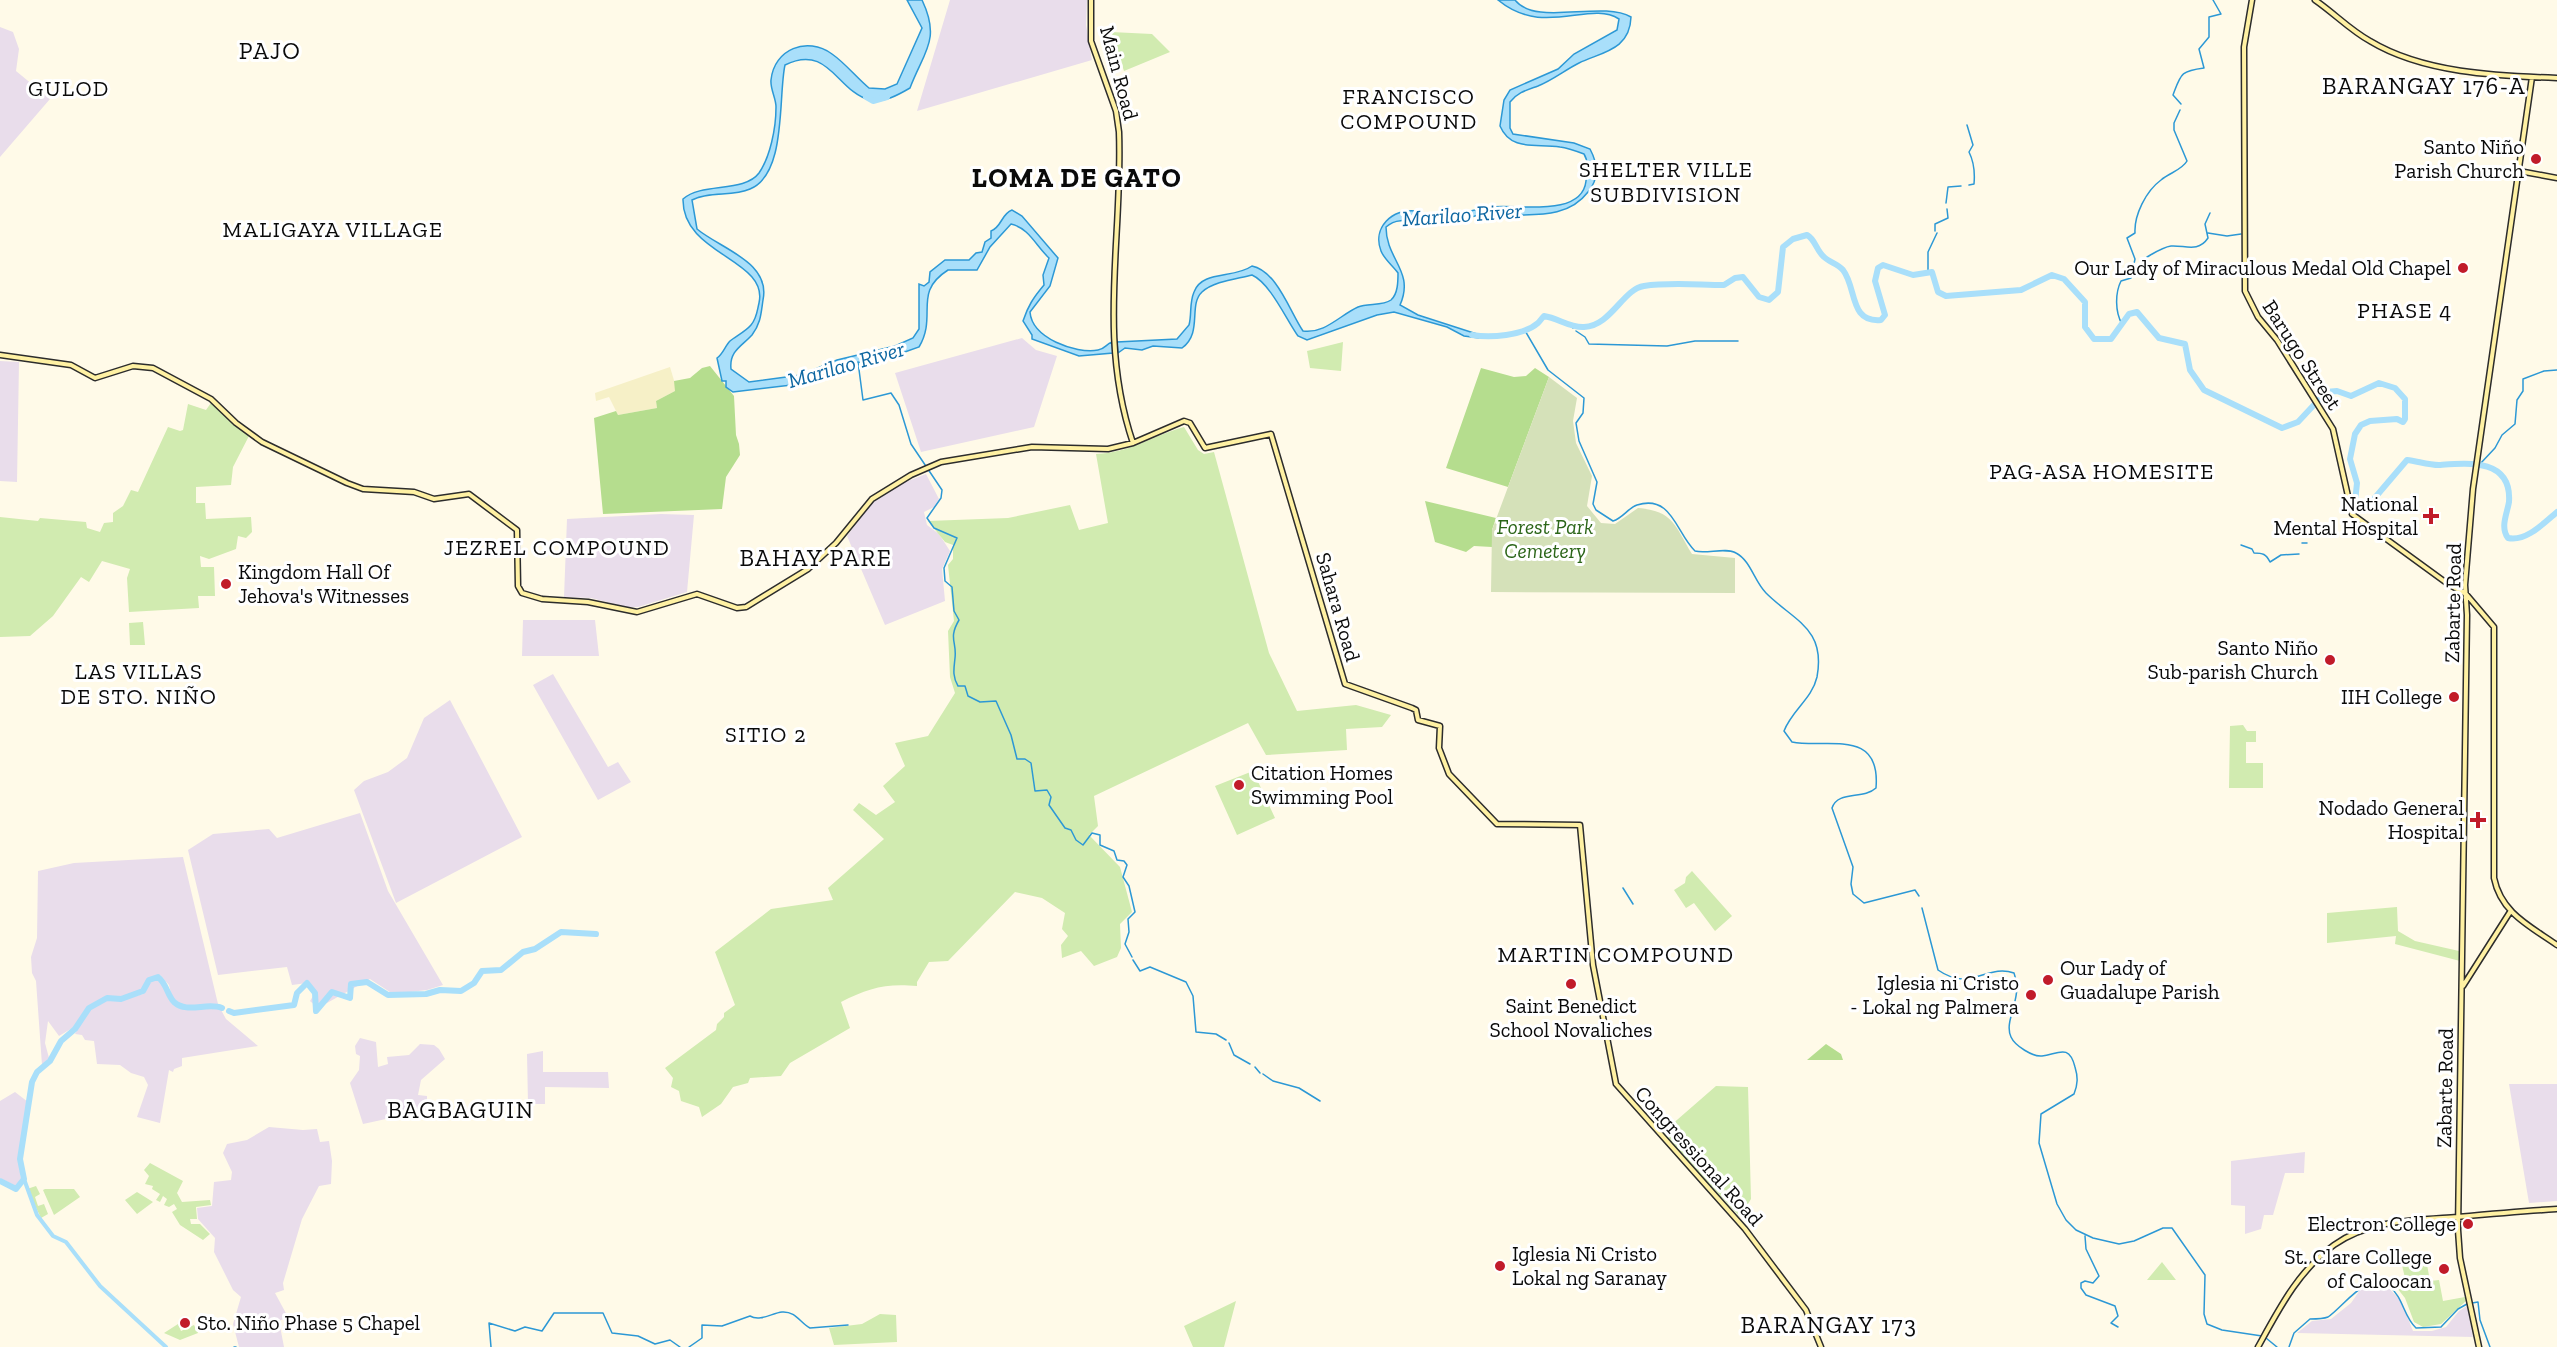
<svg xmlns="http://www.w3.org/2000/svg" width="2557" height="1347" font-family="'Zilla Slab',serif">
<rect width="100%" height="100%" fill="#fffae8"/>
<!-- industrial -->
<path fill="#e9ddeb" d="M950 0H1087L1086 25 1092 60 917 111Z
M0 27 13 32 19 49 16 71 50 99 0 157Z
M1022 338 1036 350 1057 356 1034 427 921 452 895 373Z
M0 361 19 362 17 482 0 481Z
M926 474 939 499 934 507 924 512 927 525 939 534 950 551 942 569 945 601 885 625 847 536 872 503 903 483Z
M661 514 694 515 687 592 638 607H626L591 598 564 597 567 519Z
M523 620H595L599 656H522Z
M553 674 608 767 618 762 631 782 598 800 533 685Z
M450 700 522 837 396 903 354 790 364 781 388 772 407 758 424 718Z
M360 813 388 891 443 985 427 990 393 994 370 979 318 1008 310 1001 315 993 307 983 292 985 287 967 218 975 188 850 213 834 269 829 277 838Z
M183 857 218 1004 184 1006 172 997 169 985 160 975 149 978 142 990 120 997H105L86 1008 74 1027 59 1036 48 1021 45 1043 49 1058 42 1065 36 981 32 973 31 957 37 938 38 871 74 863Z
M160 980 175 1006 188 1009 220 1008 226 1019 258 1046 182 1058V1066L174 1069 173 1072 169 1070 160 1123 137 1117 148 1085 144 1077 131 1073 120 1065 97 1064 94 1041 85 1040 82 1035 75 1034 89 1009 108 1000 120 1001 143 994 150 981Z
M360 1038 376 1042 378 1067 388 1064 387 1057 409 1055 420 1044 434 1045 439 1049 445 1059 421 1080 418 1095 427 1096V1110L363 1124 350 1083 359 1070 360 1056 356 1054 355 1046Z
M543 1051V1072H608L609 1088 545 1087V1104H528L527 1054Z
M2509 1084H2557V1201L2529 1203Z
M15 1092 28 1102 18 1159 21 1179 16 1186 0 1178V1101Z
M269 1127 303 1130 317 1129 320 1142 329 1141 332 1161 331 1184 319 1186 302 1219 283 1283 284 1290 275 1293 288 1317 279 1321 284 1347H239L233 1324 241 1297 233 1290 214 1252 215 1238 198 1219 197 1208 212 1206 214 1182 231 1180 232 1172 223 1153 227 1144 247 1140Z
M2305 1152 2304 1173H2285L2273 1215H2264L2261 1229 2245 1234V1206L2231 1205V1161Z
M2377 1284 2386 1285 2401 1301 2413 1331H2432L2446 1327 2459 1311 2467 1306 2473 1337 2297 1333 2312 1321 2331 1319 2351 1303 2360 1290Z"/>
<!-- farmland -->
<path fill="#f6f0c7" d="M670 367 676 387 675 391 656 401 657 408 618 415 609 397 596 401 595 393Z"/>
<!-- green -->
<path fill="#d1ebb0" d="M1111 32 1152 34 1170 52 1124 71Z
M1343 342 1341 371 1310 368 1307 351Z
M213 400 250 434 233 467 231 485 196 487V503H205L206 519 251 517 252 532 246 538 238 536 236 549 209 559 200 556 201 567H214L215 596H198L199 608 129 612 127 578 130 569 102 561 89 582 81 577 53 616 30 636 0 637V517L38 521 40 518 86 522 87 528 100 532 104 523 113 522V513L123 506 131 490 138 492 168 427 180 431 183 430 188 404 206 410Z
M1184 427 1198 450 1204 454 1214 452 1269 653 1297 711 1356 705 1391 715 1382 727 1346 729 1347 750 1266 755 1248 723 1094 796 1098 826 1089 835 1120 867 1132 912 1120 924 1121 948 1117 957 1094 966 1081 951 1062 958 1061 945 1068 936 1062 929 1065 913 1042 898 1015 892 948 961 929 962 917 982V986C886 983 868 988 841 1002L850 1028 790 1063 781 1076 750 1078 748 1083 733 1087 721 1104 702 1117 699 1107 681 1101 679 1091 671 1087 673 1078 665 1068 716 1030 717 1024 724 1017V1013L735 1005 715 952 771 909 833 900 828 888 884 839 853 810 859 803 876 815 895 802 883 786 905 766 895 743 928 736 955 693 950 677 948 631 954 621 948 565 953 559V545L945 542 928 521 1008 518 1070 505 1079 530 1108 523 1096 454C1133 452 1151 436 1184 427Z
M143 622 145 645H130L129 623Z
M2243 725 2247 731H2256V742H2246V763H2263V788H2229L2230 726Z
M1253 771 1275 818 1237 835 1215 786Z
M1692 871 1732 916 1715 931 1694 903 1686 908 1674 890 1685 883 1686 877Z
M2397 907 2398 931 2415 941 2459 951 2460 961 2395 944 2396 936 2327 943V913Z
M1716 1086 1748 1087 1751 1199 1740 1217 1662 1133Z
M150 1163 183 1181 177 1193 182 1202 210 1200 211 1205 196 1207 197 1219H190L191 1224H200L210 1234 203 1240 180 1225 172 1212 177 1209 174 1204 169 1207 164 1205 167 1199 163 1196 160 1202 156 1200 160 1194 152 1189 153 1186 145 1184 149 1176 144 1170Z
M36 1186 40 1194 35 1197 38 1206 44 1204 48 1214 41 1218 27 1189Z
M45 1189H74L80 1197 54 1215 43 1190Z
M137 1192 153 1202 137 1214 125 1200Z
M2426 1259 2430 1281 2439 1280 2443 1301 2465 1297 2466 1301 2441 1324 2423 1327 2414 1322 2405 1298 2397 1288 2407 1287 2402 1265Z
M2162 1262 2176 1280H2147Z
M1236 1301 1224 1347H1193L1184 1326Z
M880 1314 896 1315 897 1342 834 1345 829 1328 862 1324Z
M178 1324 181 1331 194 1325 198 1333 180 1340 164 1333Z"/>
<!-- forest -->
<path fill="#b5dd8e" d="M710 366 734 396 736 435 739 444 740 455 726 477 722 509 603 514 594 418 616 411 618 415 657 408 656 401 675 391 674 381 690 378 702 368Z
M1481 368 1514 377 1526 376 1535 368 1549 377 1508 487 1446 468Z
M1425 501 1496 518 1492 530V547L1474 546 1466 552 1435 542Z
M1826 1044 1841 1054 1843 1060H1807Z"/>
<!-- cemetery -->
<path fill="#d5e1b9" d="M1549 377 1577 398 1573 421 1576 443 1592 476 1587 506 1601 523 1615 524 1638 508C1674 511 1675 526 1692 554L1735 558V593L1491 592 1492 530Z"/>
<!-- water -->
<path fill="#a9dffa" stroke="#2c98d5" stroke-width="1.5" d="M907 0H922C941 40 924 51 910 88 898 95 884 103 870 100 837 92 829 43 785 65 778 96 787 174 750 189 732 197 710 191 692 200L697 229C721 249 771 262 763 300 761 313 761 323 752 335 742 346 729 351 731 369L749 382 801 375 837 360 895 346 913 338 919 329V284L924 286 929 282 930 272 945 260H969L976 253 982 252 985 242 991 238V231C1002 227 1001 214 1012 210L1022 216 1058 258 1050 286 1030 312C1032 338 1075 354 1098 350 1105 349 1106 344 1112 342L1113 353 1079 356 1032 339V335L1023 321C1028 306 1033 298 1044 285L1043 275 1049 258C1036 246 1029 228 1011 224L990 247 977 270H948C912 293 938 315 919 347L902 353 856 363 800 384 733 392 726 387V381H722L717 358C723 354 725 346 730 341 736 336 745 332 751 325 757 318 757 311 759 303 769 259 682 255 683 199 702 182 744 193 759 173 770 157 776 129 776 107 776 98 770 89 771 80 774 49 807 36 832 54 845 63 856 77 869 88L885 89 897 84 922 28Z
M1498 0H1515C1536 27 1601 0 1631 17 1630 50 1602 52 1579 63 1565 70 1553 80 1538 86 1527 90 1518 92 1510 102V128L1513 134 1574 143 1590 149C1598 164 1599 179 1588 192 1566 221 1529 213 1497 216L1488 213C1470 217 1450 222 1432 224 1416 225 1400 214 1386 227 1386 260 1415 271 1400 305L1418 315 1480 335 1479 338 1464 336 1447 327 1394 312 1377 315 1307 340 1298 336C1286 319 1270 283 1252 275 1237 279 1214 281 1202 292 1188 305 1203 333 1182 348L1153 346 1142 350 1125 348 1118 353 1117 342 1177 339 1189 325C1192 314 1189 304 1194 292 1202 270 1234 279 1252 266 1277 271 1290 312 1303 331 1325 334 1340 315 1358 307 1367 303 1383 306 1391 300 1398 294 1398 281 1398 273 1393 266 1384 259 1381 251 1372 228 1392 208 1416 211 1421 212 1426 217 1433 217 1452 217 1473 209 1492 207 1516 204 1582 218 1586 181 1587 172 1589 162 1584 154 1576 151 1568 148 1560 147 1537 143 1511 152 1500 126L1504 100 1510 90 1558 69 1574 54 1617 30 1619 19C1589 0 1544 38 1498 0Z"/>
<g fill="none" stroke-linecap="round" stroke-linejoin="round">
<!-- stream -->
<path stroke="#2c98d5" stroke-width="1.5" d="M2181 104 2173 95C2181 74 2180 71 2204 68L2199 49 2209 37V17L2221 14 2213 0
M1967 125 1973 145 1969 152C1974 162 1975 173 1974 184L1969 185
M1946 203 1948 187 1961 186
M1935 231V224L1948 218 1947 209
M2208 233 2227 236 2241 234
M2135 268 2144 266 2147 257C2154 253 2163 247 2171 246 2185 245 2198 253 2208 238L2205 224 2210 213
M1928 271V252L1937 233
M2122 324C2115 312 2115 293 2121 281L2131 278 2135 259 2127 238 2135 233C2134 215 2146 191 2161 180 2169 173 2182 170 2187 161L2174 130V123L2180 110
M1571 325 1573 328
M1524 329 1548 370 1584 398 1583 413 1576 423 1579 441 1597 482 1593 504 1596 510 1613 521C1623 518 1628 508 1637 505 1672 494 1676 533 1695 551 1707 554 1726 547 1736 553 1751 561 1754 581 1766 593 1794 621 1826 628 1817 677 1812 699 1792 710 1784 731L1792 742C1826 749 1881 727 1876 788 1863 800 1838 790 1832 808L1853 867 1851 884 1853 894 1864 903 1915 890 1919 896
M1576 331 1585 337 1589 344 1667 346 1695 341H1738
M858 362 863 400 891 393 899 405 911 444 942 490 941 498 927 518 934 528 957 538 944 568 945 581 952 587 954 611 959 620C948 639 957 641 955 658 954 668 952 676 958 686H965L968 696 980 702 996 701 1011 735 1017 759H1025L1031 763 1035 791 1047 790 1051 797 1049 805 1065 828 1071 830 1076 840 1083 845 1092 833 1100 835V845L1114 851 1117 860 1124 861 1127 865 1123 877 1129 886 1135 912 1128 919 1129 932 1125 944 1132 957
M2480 464 2495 448 2502 435 2515 424 2517 400 2523 391V379L2544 371 2557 370
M2302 543H2307
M2241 545 2252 549 2254 553C2263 553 2266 554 2270 562L2281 555 2299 554
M1623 888 1633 904
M1922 908 1938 970C1971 993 1987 963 2014 973 2024 998 2003 1020 2011 1037 2015 1046 2033 1057 2042 1056 2058 1054 2069 1043 2075 1067 2078 1077 2078 1084 2074 1094L2041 1114 2039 1143 2057 1204 2066 1220 2076 1230 2093 1238 2119 1244 2134 1241 2163 1228H2172L2205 1275 2204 1314 2207 1324 2222 1330 2262 1336
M1133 960 1140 971 1150 967 1186 982 1193 996 1196 1032 1216 1034 1226 1040
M1229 1043 1234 1055 1250 1064
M1255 1067 1260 1073
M1263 1074 1273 1081 1299 1088 1320 1101
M2085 1236 2086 1249 2099 1276 2093 1283 2085 1281 2081 1283V1288L2086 1295 2115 1306 2118 1316 2111 1323 2118 1327
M2472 1303 2478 1302 2480 1320 2490 1347
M2266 1338 2277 1347
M234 1347H236
M491 1347 489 1323 515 1331 525 1327 542 1331 554 1313H603L612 1333 638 1336 655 1344 670 1340 680 1347
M689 1347 702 1338V1325L722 1326 750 1316C760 1322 772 1313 782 1312 796 1311 800 1323 810 1328L848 1325
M2289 1347 2294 1333 2310 1319C2316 1319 2323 1319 2328 1317 2343 1307 2369 1269 2389 1286 2404 1298 2403 1316 2416 1328L2441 1327 2458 1309 2467 1304"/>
<!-- canal -->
<path stroke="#a9dffa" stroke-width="4" d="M24 1179 37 1215 53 1236 66 1242 100 1286 166 1347"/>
<!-- river -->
<path stroke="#a9dffa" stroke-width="6" d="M866 97 873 101 887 97
M1472 335C1490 338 1523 336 1538 323 1540 321 1542 318 1544 316 1558 318 1570 328 1584 327 1611 326 1623 289 1644 286 1669 282 1699 285 1724 285L1735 278 1743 277 1759 297 1769 300 1778 292 1783 247 1793 239 1807 235C1815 239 1816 250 1824 257 1829 262 1838 264 1843 270 1857 288 1849 323 1881 320L1885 315 1875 281 1878 268 1883 265 1913 275 1932 272 1938 292 1946 296 2021 290 2052 275 2064 279 2085 302V327L2094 339H2111L2129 314 2137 312 2159 338 2185 344 2190 370 2204 390 2282 428 2298 422 2326 392 2337 391 2351 396 2379 383 2395 388 2405 399V419L2403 422 2397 419 2370 421 2361 425 2355 434 2350 459 2357 483 2355 502 2361 508 2367 507 2407 460C2417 461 2428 465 2439 465 2467 463 2512 458 2509 502 2507 514 2500 527 2508 538 2526 542 2544 523 2557 512
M229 1011 234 1013 294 1005 297 993 307 983 315 993 316 1011 332 992 350 998 351 984 367 982 388 995 426 994 440 990 461 991 474 983 482 971 501 970 523 952 535 949 561 932 596 934
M0 1181 16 1189 24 1179 20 1159 32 1082 37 1072 50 1061 61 1041 75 1029 89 1008 107 998 121 999 143 991 149 980 158 977C167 984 167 995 174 1002 187 1014 207 1002 222 1008"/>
<defs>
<path id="secondary" d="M1091 0V41L1116 111 1119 132C1123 238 1097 337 1133 443
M2252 0 2244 47 2245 291 2258 317 2277 340 2333 429 2352 514 2448 584 2466 594 2494 627V878C2501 913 2530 926 2557 945
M2315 0C2334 13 2350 30 2370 41 2423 73 2496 76 2557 78
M2519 171 2557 178
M0 355 71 365 95 378 133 366 153 368 211 399 236 423 262 442 347 483 363 489 414 492 434 499 469 494 517 530 518 586 522 593 542 599 588 602 637 612 697 594 737 608 746 607 808 569 836 543 872 499 911 475 941 462 1032 447 1108 449 1133 443 1184 421 1190 423 1205 448 1271 434 1345 684 1412 708 1416 710 1418 720 1440 726 1439 748 1449 774 1497 824 1580 825 1593 965 1616 1084 1745 1229 1806 1310 1821 1347
M2463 986 2510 912
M2258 1347C2279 1309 2298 1271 2334 1245 2369 1220 2415 1220 2457 1217 2490 1214 2524 1211 2557 1209
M2479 1347 2460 1258 2458 1230 2467 615 2465 585 2473 489 2532 77"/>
</defs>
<!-- secondary casing -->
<use href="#secondary" stroke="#2c2c2c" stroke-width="7"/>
<!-- secondary -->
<use href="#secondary" stroke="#fff1a3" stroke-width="4"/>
</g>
<!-- markers -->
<g fill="#c11b2a" stroke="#fff" stroke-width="2">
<circle cx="2536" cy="159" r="6"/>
<circle cx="2463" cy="268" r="6"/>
<path d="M2428 507h6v6h6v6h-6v6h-6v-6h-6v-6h6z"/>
<circle cx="226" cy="584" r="6"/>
<circle cx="2330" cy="660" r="6"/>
<circle cx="2454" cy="697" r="6"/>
<circle cx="1239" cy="785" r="6"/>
<path d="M2475 811h6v6h6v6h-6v6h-6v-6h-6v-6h6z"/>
<circle cx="2048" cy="980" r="6"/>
<circle cx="1571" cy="984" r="6"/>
<circle cx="2031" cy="995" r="6"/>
<circle cx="2468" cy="1224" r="6"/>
<circle cx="1500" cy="1266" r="6"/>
<circle cx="2444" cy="1269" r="6"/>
<circle cx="185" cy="1323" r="6"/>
</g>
<g text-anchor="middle" stroke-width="6" stroke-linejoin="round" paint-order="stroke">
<!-- street labels -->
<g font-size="21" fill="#0a0a0a" stroke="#fff">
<text transform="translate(1119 73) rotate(75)" y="7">Main Road</text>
<text transform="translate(2302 355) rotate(57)" y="7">Barugo Street</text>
<text transform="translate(2453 603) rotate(-89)" y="7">Zabarte Road</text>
<text transform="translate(1338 607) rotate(74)" y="7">Sahara Road</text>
<text transform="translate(2445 1088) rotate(-89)" y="7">Zabarte Road</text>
<text transform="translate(1699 1156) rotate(48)" y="7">Congressional Road</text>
</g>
<!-- poi labels -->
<g font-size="21" fill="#0a0a0a" stroke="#fff" text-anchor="end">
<text x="2524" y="154">Santo Niño<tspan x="2524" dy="24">Parish Church</tspan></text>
<text x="2451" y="275">Our Lady of Miraculous Medal Old Chapel</text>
<text x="2418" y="511">National<tspan x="2418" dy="24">Mental Hospital</tspan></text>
<text x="238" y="579" text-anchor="start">Kingdom Hall Of<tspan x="238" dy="24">Jehova's Witnesses</tspan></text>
<text x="2318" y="655">Santo Niño<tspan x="2318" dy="24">Sub-parish Church</tspan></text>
<text x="2442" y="704">IIH College</text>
<text x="1251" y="780" text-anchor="start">Citation Homes<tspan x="1251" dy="24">Swimming Pool</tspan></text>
<text x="2464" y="815">Nodado General<tspan x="2464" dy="24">Hospital</tspan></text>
<text x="2060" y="975" text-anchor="start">Our Lady of<tspan x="2060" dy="24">Guadalupe Parish</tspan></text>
<text x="2019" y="990">Iglesia ni Cristo<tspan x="2019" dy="24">- Lokal ng Palmera</tspan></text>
<text x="1571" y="1013" text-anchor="middle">Saint Benedict<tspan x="1571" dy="24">School Novaliches</tspan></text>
<text x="2456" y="1231">Electron College</text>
<text x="1512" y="1261" text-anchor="start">Iglesia Ni Cristo<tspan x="1512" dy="24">Lokal ng Saranay</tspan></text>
<text x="2432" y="1264">St. Clare College<tspan x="2432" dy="24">of Caloocan</tspan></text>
<text x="197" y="1330" text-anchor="start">Sto. Niño Phase 5 Chapel</text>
</g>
<!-- park labels -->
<g font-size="21" font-style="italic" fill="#2b6518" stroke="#fff">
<text x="1545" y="534">Forest Park<tspan x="1545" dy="24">Cemetery</tspan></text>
</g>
<!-- neighbourhood labels -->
<g font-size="22" letter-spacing="1.5" fill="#0a0a0a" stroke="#fff">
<text x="69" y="96">GULOD</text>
<text x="1409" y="104">FRANCISCO<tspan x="1409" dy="25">COMPOUND</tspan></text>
<text x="1666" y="177">SHELTER VILLE<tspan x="1666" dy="25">SUBDIVISION</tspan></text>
<text x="333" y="237">MALIGAYA VILLAGE</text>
<text x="2405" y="318">PHASE 4</text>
<text x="2102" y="479">PAG-ASA HOMESITE</text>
<text x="557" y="555">JEZREL COMPOUND</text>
<text x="139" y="679">LAS VILLAS<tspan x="139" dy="25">DE STO. NIÑO</tspan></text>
<text x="766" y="742">SITIO 2</text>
<text x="1616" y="962">MARTIN COMPOUND</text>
</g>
<!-- water labels -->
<g font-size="22" font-style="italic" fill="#0e67a2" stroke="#fff">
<text transform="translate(1462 214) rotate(-4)" y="8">Marilao River</text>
<text transform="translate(846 364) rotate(-16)" y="8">Marilao River</text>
</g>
<!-- quarter labels -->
<g font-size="24" letter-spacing="1.5" fill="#0a0a0a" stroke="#fff">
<text x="270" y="59">PAJO</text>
<text x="2424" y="94">BARANGAY 176-A</text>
<text x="816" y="566">BAHAY PARE</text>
<text x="461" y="1118">BAGBAGUIN</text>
<text x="1829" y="1333">BARANGAY 173</text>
</g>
<!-- district labels -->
<g font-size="27" font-weight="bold" letter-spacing="1.5" fill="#0a0a0a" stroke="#fff">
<text x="1077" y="187">LOMA DE GATO</text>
</g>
</g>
</svg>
